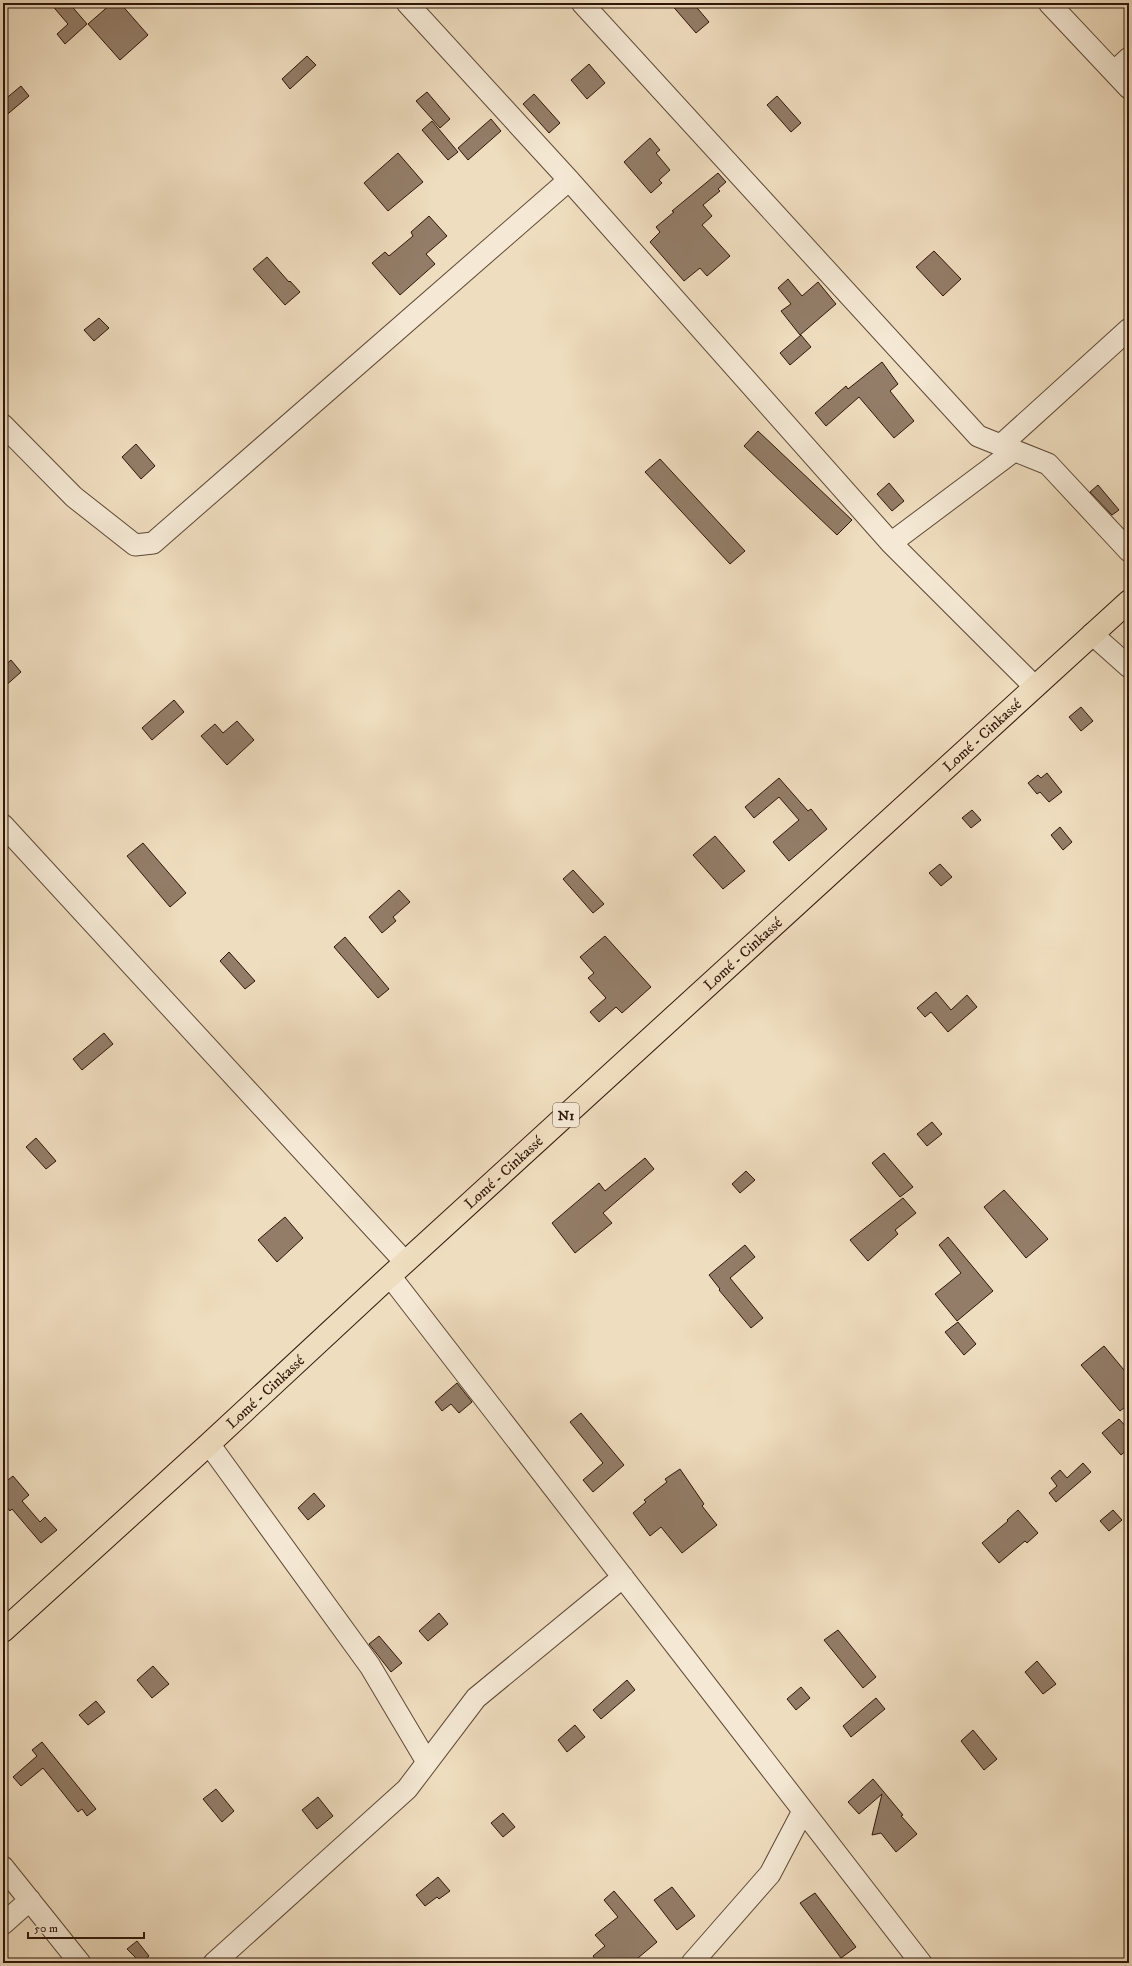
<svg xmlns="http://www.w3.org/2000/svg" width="1132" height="1966" font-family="'IM FELL DW Pica',serif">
<rect width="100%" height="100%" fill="#efddbf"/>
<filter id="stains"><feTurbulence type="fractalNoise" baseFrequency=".005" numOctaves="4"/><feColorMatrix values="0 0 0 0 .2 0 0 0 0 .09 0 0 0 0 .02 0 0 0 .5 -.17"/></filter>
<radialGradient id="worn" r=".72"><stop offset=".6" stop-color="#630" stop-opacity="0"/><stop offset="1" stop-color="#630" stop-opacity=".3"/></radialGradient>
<!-- building -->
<path fill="#937d68" stroke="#2f1609" d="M50 3H69L87 24 65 44 57 34 68 24Z
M112 3H120L148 35 120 60 88 24Z
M670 3H693L709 22 696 33Z
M307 56 316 65 290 89 282 79Z
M589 64 605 83 587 99 571 80Z
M21 86 29 96 3 118V101Z
M427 92 450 119 440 128 416 101Z
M534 94 560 123 549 133 523 104Z
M777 96 801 123 791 132 767 105Z
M491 119 501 131 468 160 458 148Z
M432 121 458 152 448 160 422 130Z
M650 138 660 150 656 153 670 170 659 180 662 183 651 193 624 162Z
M398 153 423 182 388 211 364 183Z
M718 173 726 182 718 189 720 191 703 205 712 216 702 225 730 256 707 276 700 268 684 281 650 242 660 232 656 227 674 212 672 211Z
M429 216 447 236 426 254 435 264 400 295 372 263 385 252 389 256 413 236 411 232Z
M934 251 961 279 943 296 916 267Z
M267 257 289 282 290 281 300 292 285 305 253 269Z
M788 279 802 296 818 282 836 304 800 335 781 311 791 304 778 288Z
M99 318 109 328 94 341 84 330Z
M801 335 811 347 790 365 780 353Z
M882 362 898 384 890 391 914 421 894 438 859 397 826 426 815 413 846 386 848 389Z
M758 431 852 520 837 535 744 446Z
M136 444 155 466 141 479 122 457Z
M660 459 745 551 730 564 645 472Z
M889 483 904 501 892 511 877 494Z
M1098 485 1119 510 1112 515 1090 492Z
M11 660 21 672 3 688V667Z
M174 700 184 712 152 740 142 728Z
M1081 707 1093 721 1081 731 1069 717Z
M237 721 254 740 227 765 201 736 215 724 223 733Z
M1047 773 1062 792 1049 802 1040 792 1037 794 1028 783 1038 775 1041 778Z
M779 778 808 811 811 809 827 829 789 861 773 842 799 820 779 797 754 818 745 807Z
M972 810 981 820 971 828 962 818Z
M1060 827 1072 842 1063 850 1051 835Z
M715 836 745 871 723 889 693 855Z
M143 843 186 893 170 907 127 856Z
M940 864 952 877 941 886 929 873Z
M573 870 604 904 593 913 563 879Z
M399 890 410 902 393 917 396 921 382 933 369 917Z
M605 936 651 987 622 1013 616 1007 599 1022 590 1012 606 998 588 978 594 973 580 957Z
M345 937 389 989 378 998 334 947Z
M229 952 255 981 245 989 220 961Z
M936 992 951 1010 967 995 977 1007 948 1032 931 1012 925 1017 917 1008Z
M104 1033 113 1044 82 1070 73 1059Z
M932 1122 942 1134 927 1146 917 1134Z
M36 1138 56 1161 46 1169 26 1147Z
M884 1153 913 1187 900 1197 872 1163Z
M645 1158 654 1169 603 1213 612 1223 575 1253 552 1223 599 1183 605 1191Z
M746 1171 755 1180 740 1193 732 1184Z
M1004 1190 1048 1239 1026 1258 984 1207Z
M903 1198 916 1213 895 1230 898 1234 868 1261 850 1240Z
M285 1217 303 1238 277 1262 258 1240Z
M948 1237 993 1291 957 1321 935 1294 961 1273 939 1245Z
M745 1245 755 1257 730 1278 763 1318 751 1328 719 1290 720 1289 709 1275Z
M958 1322 976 1344 964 1355 945 1332Z
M1104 1346 1129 1376V1404L1120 1411 1081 1365Z
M457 1383 472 1402 459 1413 451 1404 442 1411 435 1402Z
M581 1413 624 1465 593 1492 583 1480 603 1463 570 1422Z
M1119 1419 1129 1430V1448L1121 1455 1102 1433Z
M1083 1463 1091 1472 1056 1502 1049 1493 1057 1486 1051 1478 1060 1470 1067 1478Z
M680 1469 704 1504 702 1506 717 1525 682 1553 661 1527 650 1536 633 1513 646 1502 644 1500 667 1482 665 1479Z
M13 1476 29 1495 22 1501 40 1522 45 1517 57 1530 41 1543 12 1509 10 1511 3 1503V1484Z
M314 1493 325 1506 308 1520 298 1508Z
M1018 1510 1038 1533 1027 1543 1025 1541 999 1563 982 1543 1008 1521 1007 1520Z
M1113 1510 1122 1520 1109 1531 1100 1521Z
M439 1613 448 1624 428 1641 419 1631Z
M838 1630 876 1677 863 1688 824 1640Z
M379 1636 402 1663 391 1672 369 1644Z
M1037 1661 1056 1684 1043 1694 1025 1672Z
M153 1666 169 1684 152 1698 137 1680Z
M627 1680 635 1690 601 1719 593 1710Z
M801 1687 810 1698 796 1710 787 1699Z
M876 1698 885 1709 851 1737 843 1726Z
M96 1701 105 1712 88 1725 79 1715Z
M575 1725 585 1737 567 1752 558 1740Z
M973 1730 997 1759 984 1770 961 1741Z
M42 1742 96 1809 87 1816 82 1809 78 1812 43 1768 21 1786 13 1777 37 1756 32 1750Z
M873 1779 903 1815 901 1816 917 1834 896 1852 881 1833 872 1835 882 1794 859 1814 848 1802Z
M216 1789 234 1811 222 1822 203 1799Z
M318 1797 333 1816 317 1829 302 1810Z
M503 1813 515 1827 503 1837 491 1823Z
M438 1877 450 1891 439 1899 437 1897 425 1906 416 1895Z
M672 1887 695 1916 677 1930 654 1900Z
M614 1891 657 1942 632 1963H598L593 1956 605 1946 595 1935 618 1917 604 1900Z
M815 1893 856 1947 841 1958 800 1903Z
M137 1941 149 1956 141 1963 127 1949Z"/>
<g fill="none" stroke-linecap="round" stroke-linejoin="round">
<defs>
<path id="minor" d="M407 3 569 180 891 543 1035 687
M582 3 978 436 1048 464 1129 551
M1049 3 1129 88
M1114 72 1129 58
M3 425 74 497 135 545 153 543 569 180
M1001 445 1129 329
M891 543 1014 451
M1092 634 1129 667
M3 825 405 1262
M390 1276 921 1963
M209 1444 370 1666 427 1762
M3 1867 80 1963
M3 1924 30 1900
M214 1963 407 1789 476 1698 623 1577
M692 1963 770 1874 803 1811"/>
<g id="highway">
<path id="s1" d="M3 1631 209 1444 390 1276 1129 601"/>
</g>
</defs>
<!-- minor casing -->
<use href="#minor" stroke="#5f4836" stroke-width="23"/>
<!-- highway casing -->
<use href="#highway" stroke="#2f1609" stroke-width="24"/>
<!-- minor -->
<use href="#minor" stroke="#f5e9d5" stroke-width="21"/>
<!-- highway -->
<use href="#highway" stroke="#efddbf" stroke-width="22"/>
</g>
<g text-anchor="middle" stroke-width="4" stroke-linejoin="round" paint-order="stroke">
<!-- shield labels -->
<rect fill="#f5e9d5" stroke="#6a5546" stroke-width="1" x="553" y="1103" width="26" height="24" rx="3"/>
<g font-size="14" font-weight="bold" fill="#2f1609">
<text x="566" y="1120">N1</text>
</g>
<!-- street labels -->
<g font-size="15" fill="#2f1609" stroke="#f5e9d5">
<text dy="5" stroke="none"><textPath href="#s1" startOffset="1327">Lomé - Cinkassé</textPath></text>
<text dy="5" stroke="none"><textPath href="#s1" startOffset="1003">Lomé - Cinkassé</textPath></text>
<text dy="5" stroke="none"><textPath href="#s1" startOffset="679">Lomé - Cinkassé</textPath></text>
<text dy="5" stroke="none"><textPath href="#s1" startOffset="355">Lomé - Cinkassé</textPath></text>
</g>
</g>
<!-- margin -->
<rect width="1132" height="1966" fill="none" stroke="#efddbf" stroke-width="16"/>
<rect x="4" y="4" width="1124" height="1958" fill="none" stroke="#2f1609" stroke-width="2"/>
<rect x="8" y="8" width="1116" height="1950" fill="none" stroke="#2f1609"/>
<!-- scale -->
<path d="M28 1932v6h116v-6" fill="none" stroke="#2f1609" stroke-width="2"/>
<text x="34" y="1932" font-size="12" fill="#2f1609" stroke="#f5e9d5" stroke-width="3" paint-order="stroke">50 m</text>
<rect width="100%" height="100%" filter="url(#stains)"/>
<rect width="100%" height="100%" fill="url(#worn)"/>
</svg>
